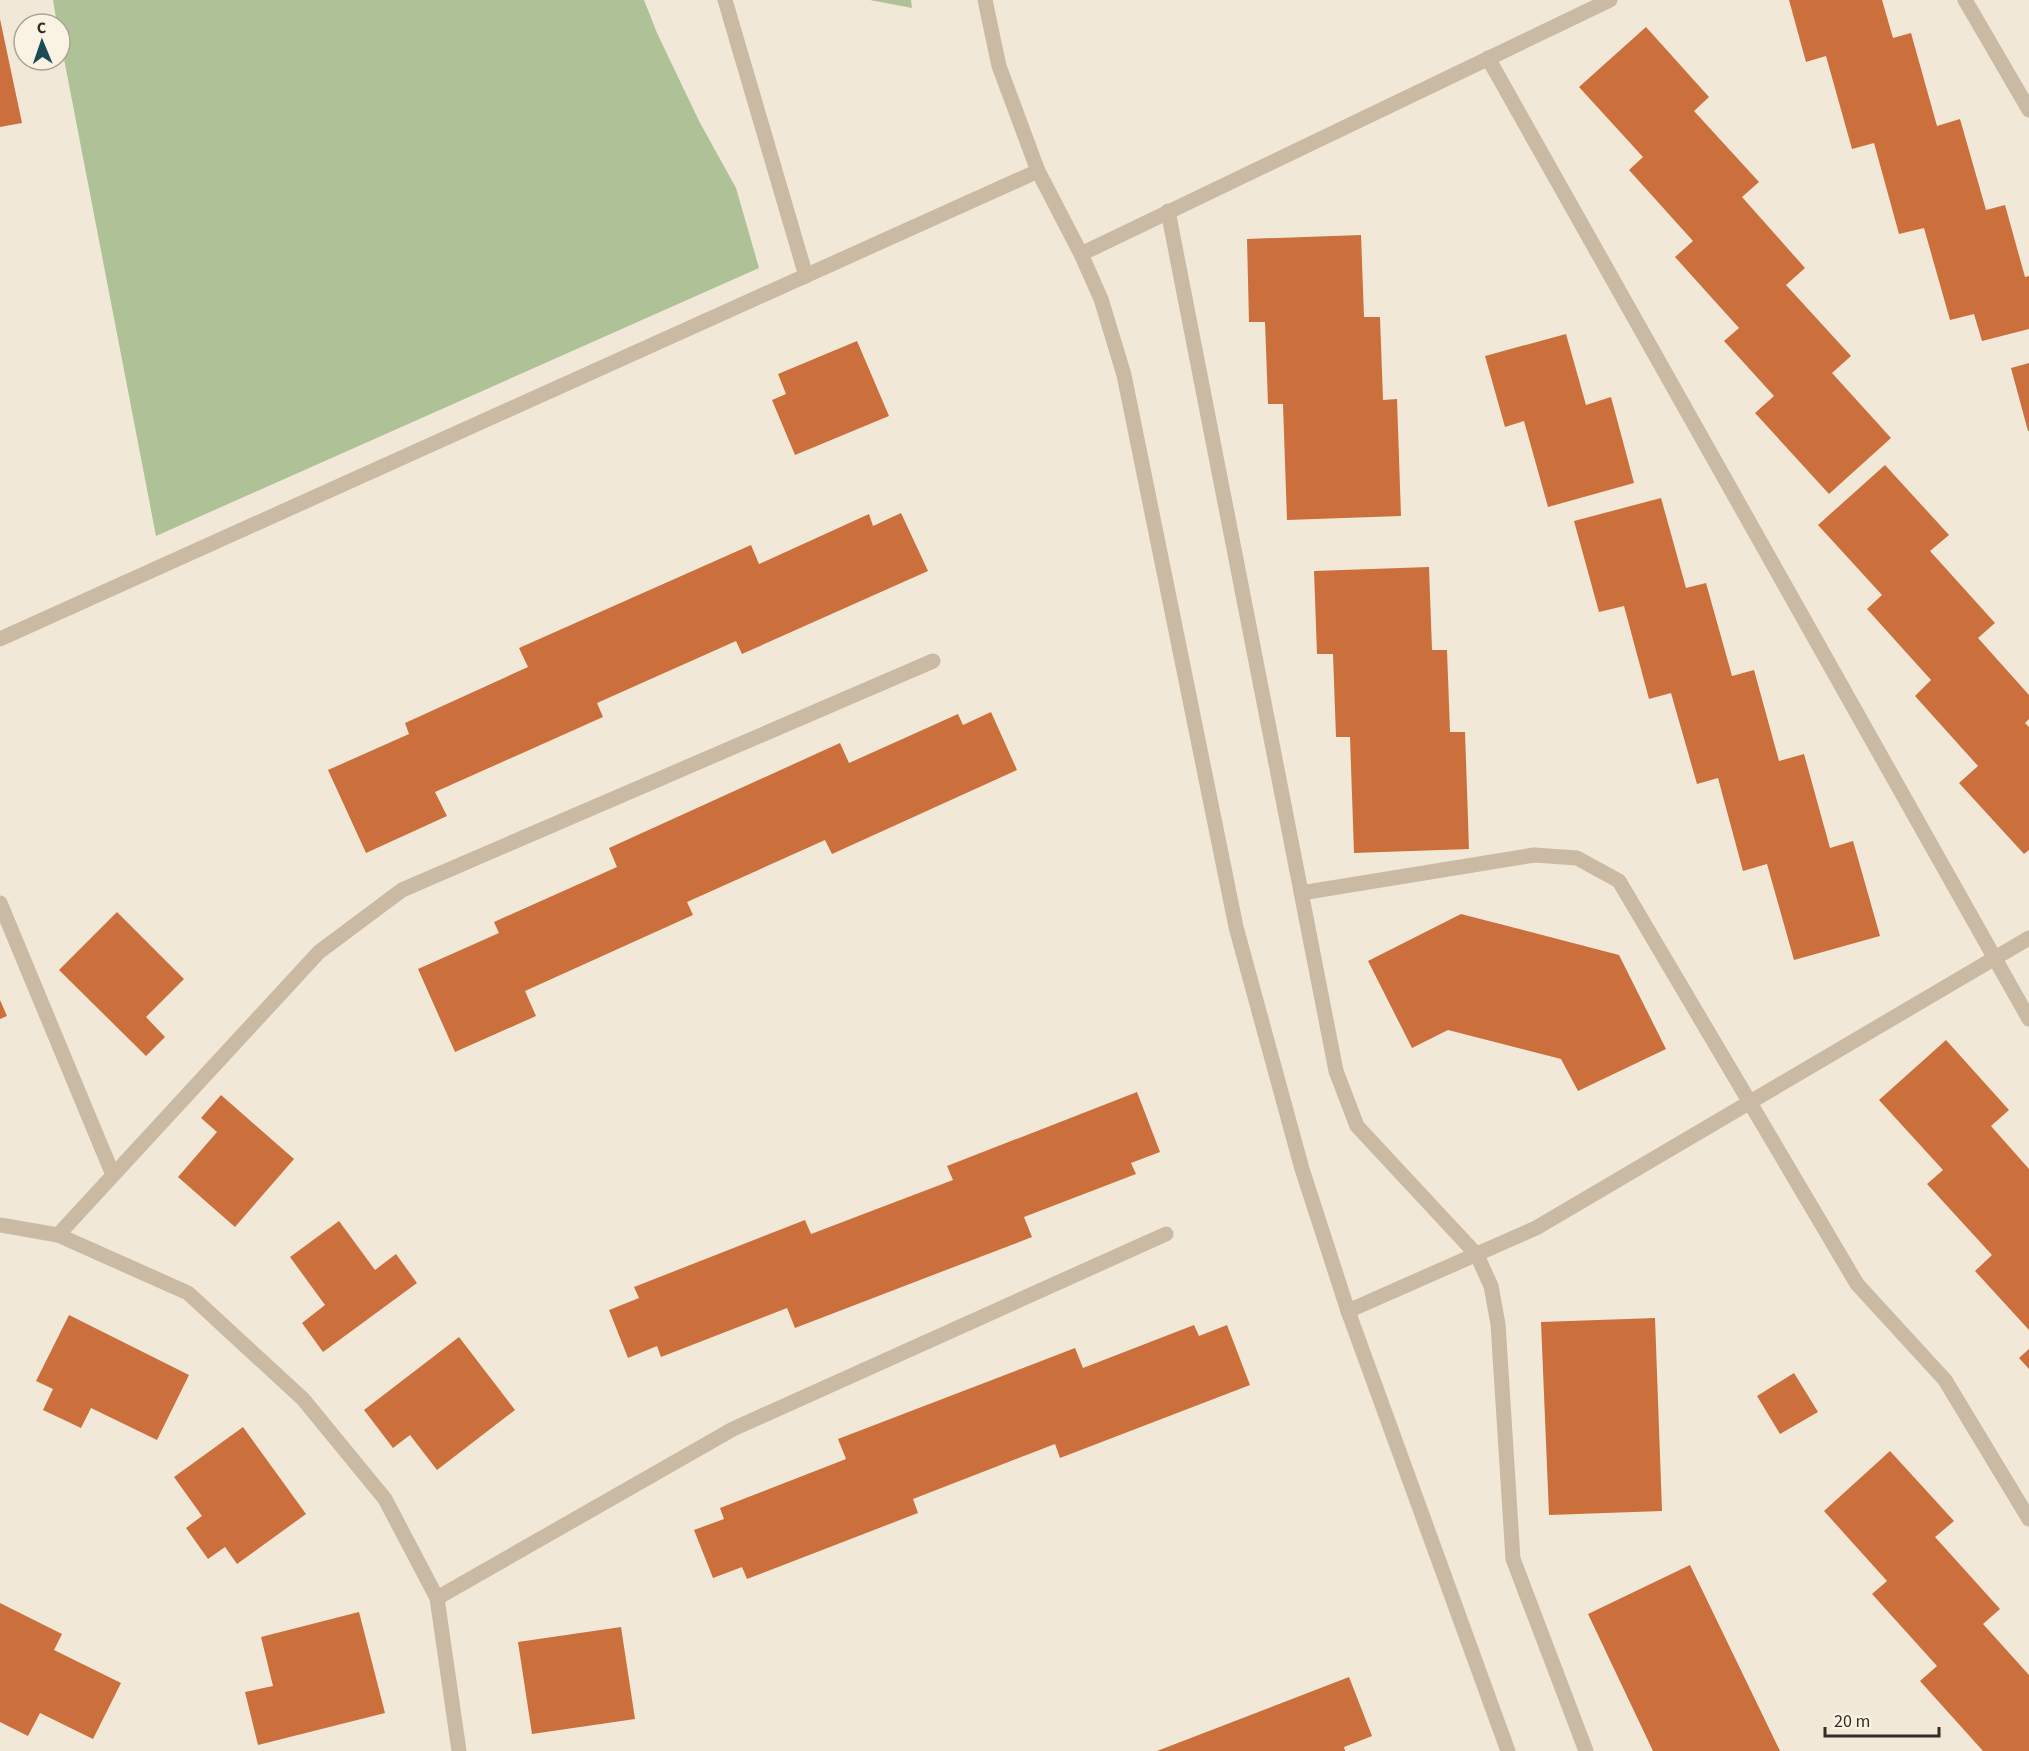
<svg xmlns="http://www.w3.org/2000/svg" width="2029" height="1751" font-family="'Source Sans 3',sans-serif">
<rect width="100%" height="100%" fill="#f2e8d7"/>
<!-- green -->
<path fill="#aec197" d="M53 0H644L657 33 699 121 736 188 759 268 156 536 60 38V24H57Z
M870 0H911L912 8Z"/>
<!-- building -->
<path fill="#cb703c" d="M1789 0H1882L1893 38 1911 33 1937 126 1960 119 1986 210 2005 205 2025 277 2029 276V329L1982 341 1974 314 1950 320 1924 228 1899 234 1874 143 1852 149 1826 56 1806 62Z
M0 19 22 123 0 127Z
M1646 27 1709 97 1694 111 1759 182 1742 197 1805 268 1786 285 1851 356 1832 373 1891 438 1829 494 1755 413 1774 396 1724 341 1739 328 1675 257 1693 241 1629 170 1643 157 1579 87Z
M1361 235 1364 317H1380L1383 400 1397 399 1401 516 1287 520 1283 404H1268L1265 322H1249L1247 239Z
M1566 334 1586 405 1611 397 1634 483 1548 507 1524 421 1505 427 1485 356Z
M857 341 889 416 795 455 772 400 786 394 778 374Z
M2029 363V431H2028L2011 368Z
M1885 465 1949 535 1930 551 1995 623 1978 638 2029 695V719L2025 723 2029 727V850L2024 854 1959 783 1978 766 1915 696 1931 680 1867 609 1882 595 1818 525Z
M1661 498 1686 588 1706 583 1732 676 1754 670 1779 761 1804 754 1830 848 1853 841 1880 936 1794 960 1767 864 1743 871 1718 778 1697 784 1671 693 1649 699 1624 606 1599 612 1574 521Z
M901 513 928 571 742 654 736 641 597 703 603 717 435 792 447 816 366 853 328 770 409 734 405 723 528 667 519 648 751 545 759 564 869 514 873 526Z
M1429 567 1432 650H1447L1450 732H1465L1469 849 1354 853 1350 737H1336L1333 654H1317L1314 571Z
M991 712 1017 770 832 854 825 840 687 902 693 915 525 991 536 1016 455 1052 418 969 499 933 494 922 617 867 609 848 840 743 849 763 958 714 963 725Z
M117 912 184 979 146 1017 165 1037 146 1056 59 970Z
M1461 914 1619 955 1666 1049 1578 1091 1561 1059 1448 1030 1412 1048 1368 961Z
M0 1000 7 1016 0 1019Z
M1946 1040 2009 1110 1991 1126 2029 1169V1330L1975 1271 1992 1255 1927 1184 1943 1170 1879 1100Z
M1137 1092 1160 1152 1131 1163 1136 1174 1024 1217 1032 1237 795 1328 787 1308 661 1357 657 1346 628 1358 609 1310 639 1298 634 1287 805 1220 811 1234 953 1180 947 1166Z
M221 1095 294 1159 235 1227 178 1177 217 1132 201 1118Z
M339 1221 375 1270 396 1254 417 1283 323 1352 302 1323 325 1305 290 1257Z
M69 1315 189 1375 157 1440 91 1408 81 1428 43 1410 53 1389 36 1381Z
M1655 1318 1662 1511 1549 1515 1541 1322Z
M1194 1325 1199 1336 1227 1325 1250 1385 1060 1458 1055 1444 913 1499 918 1513 747 1579 742 1567 713 1578 694 1530 724 1519 720 1508 846 1459 838 1439 1075 1348 1083 1368Z
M459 1337 515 1410 437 1470 410 1435 393 1448 364 1410Z
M2029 1349V1369L2019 1358Z
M1794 1373 1818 1412 1780 1434 1757 1396Z
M243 1427 306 1514 237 1564 225 1547 208 1559 186 1528 202 1516 174 1477Z
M1890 1451 1954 1521 1935 1537 2000 1609 1983 1624 2029 1675V1751H1983L1920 1681 1937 1666 1872 1594 1887 1581 1824 1511Z
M1690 1565 1780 1751H1653L1588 1614Z
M0 1603 62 1634 54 1650 121 1683 93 1739 40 1713 28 1736 0 1722Z
M359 1612 385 1713 258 1745 245 1692 273 1686 261 1637Z
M621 1627 635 1719 532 1734 518 1642Z
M1349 1677 1372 1736 1344 1747 1345 1751H1157Z"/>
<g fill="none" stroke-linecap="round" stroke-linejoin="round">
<!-- service -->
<path stroke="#cab9a3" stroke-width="15" d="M725 0 806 276
M1965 0 2029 110
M1488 58 2029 1019
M1168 211 1336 1071 1357 1126 1477 1255 1491 1286 1498 1324 1513 1559 1586 1751
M1301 893 1534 855 1577 858 1619 881 1857 1284 1945 1380 2029 1519
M0 903 113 1175
M58 1235 319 952 402 890 933 661
M437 1598 733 1429 1166 1234"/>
<!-- minor -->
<path stroke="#cab9a3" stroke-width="15" d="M1081 254 1610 0
M0 639 1038 171
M0 1225 58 1235 188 1293 303 1399 385 1499 437 1598 459 1751
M1348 1311 1536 1228 2029 938"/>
<!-- tertiary -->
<path stroke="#cab9a3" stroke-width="15" d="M985 0 999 66 1038 171 1081 254 1101 299 1124 375 1236 927 1302 1169 1348 1311 1508 1751"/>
</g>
<!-- north arrow -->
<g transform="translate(42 42) rotate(358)"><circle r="28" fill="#faf2e3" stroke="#aba397" stroke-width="1.5"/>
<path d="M0-4.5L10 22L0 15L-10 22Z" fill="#194c57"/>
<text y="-9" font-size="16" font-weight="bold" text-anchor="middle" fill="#352c25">С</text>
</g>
<!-- scale -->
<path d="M1825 1727v9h114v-9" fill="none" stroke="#352c25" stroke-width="3"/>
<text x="1834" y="1727" font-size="18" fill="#352c25" stroke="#faf2e3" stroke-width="4.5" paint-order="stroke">20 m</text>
</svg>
